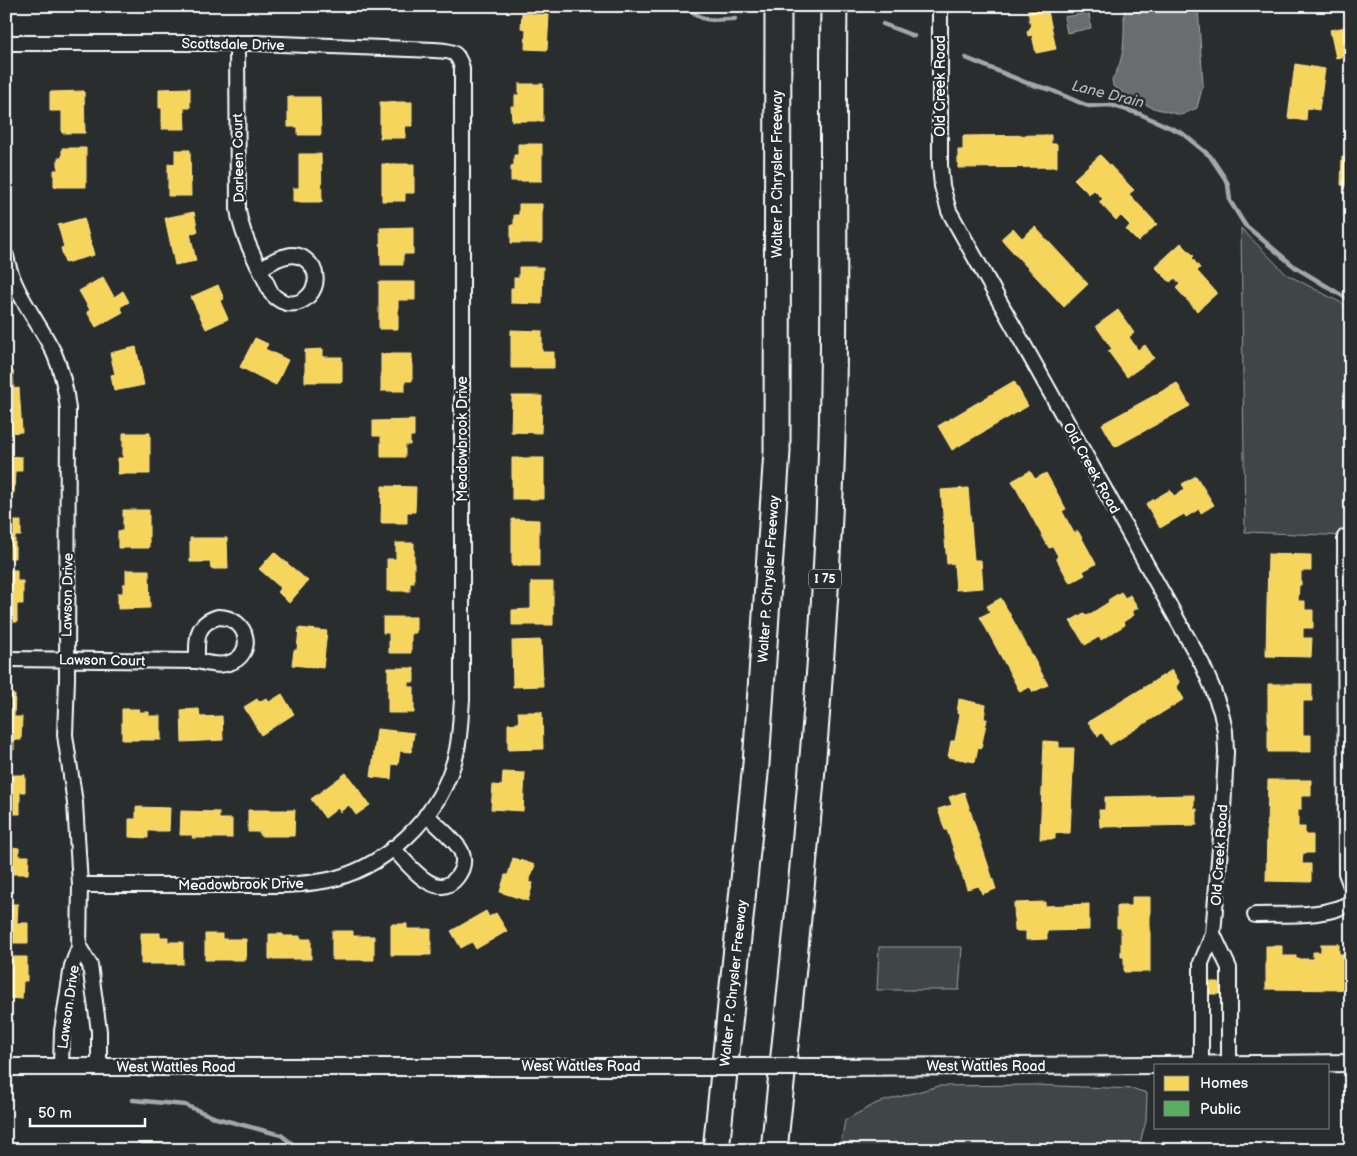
<svg xmlns="http://www.w3.org/2000/svg" width="1357" height="1156" font-family="'Balsamiq Sans',sans-serif">
<rect width="100%" height="100%" fill="#2a2d2e"/>
<filter id="ink" filterUnits="userSpaceOnUse"><feTurbulence type="fractalNoise" baseFrequency=".02" numOctaves="2"/><feDisplacementMap in="SourceGraphic" scale="10" xChannelSelector="R" yChannelSelector="G"/><feConvolveMatrix kernelMatrix="1 2 1 2 8 2 1 2 1" color-interpolation-filters="sRGB"/></filter>
<g filter="url(#ink)">
<!-- green -->
<path fill="#414445" stroke="#a0a2a2" d="M1241 228 1286 274 1351 308V536L1245 532Z
M879 947H962L959 990H877Z
M1034 1085 1134 1089 1147 1093 1146 1121 1138 1150H840L845 1120 877 1103 939 1086Z"/>
<!-- water -->
<path fill="#6a6c6d" stroke="#a6a7a7" d="M1127 6 1198 7 1203 85 1197 108 1181 115 1153 108 1130 97 1113 86 1112 79C1126 59 1124 34 1124 10Z
M1089 13 1091 28 1067 33 1064 17Z"/>
<!-- homes -->
<path fill="#f6d55c" stroke="#f9e28d" d="M1027 6H1047L1056 49 1036 53 1032 35 1028 36 1027 32 1031 27Z
M522 13 549 15 547 50 525 49 526 29 521 28Z
M1351 26V55L1336 58 1330 30Z
M1295 64 1325 69 1319 110 1307 108 1306 121 1288 118Z
M519 84H543V121H512L511 106H515V95H519Z
M190 88V108H184L185 129H162V108H159V89Z
M84 91 85 133H62V111H50V92Z
M288 97H320L321 135H298V127H288Z
M380 102H412V126H405V138H380Z
M1051 135V144H1057V167L958 168V150H963V136Z
M518 144H542V181H511V166L514 165V155H518Z
M62 148H86V187H54V170H58V158H62Z
M175 150H190L191 196H168V164H175Z
M299 154H321L322 202H293V188H299Z
M1100 155 1134 190 1129 194 1157 224 1138 242 1126 230 1130 225 1121 216 1116 220 1099 202 1103 199 1094 190 1089 194 1074 179Z
M1342 157 1351 158V186L1341 185Z
M382 164H414V193H405V201H382Z
M519 204H542V243H511V225H514V215H519Z
M194 212 198 232 190 233 196 261 175 265 165 218Z
M84 218 94 255 65 263 61 248 64 247 58 225Z
M413 227V254H403V265H381L380 228Z
M1035 227 1088 284 1064 307 1001 239 1013 228 1022 238Z
M1181 243 1194 256 1192 258 1200 268 1197 271 1217 293 1197 311 1176 288 1180 284 1175 278 1170 282 1155 267Z
M519 267H543L542 304 511 303V288H514V278H519Z
M103 277 114 297 123 291 129 302 120 307 123 312 96 327 87 312 90 310 79 291Z
M379 282H415V300H398V329H379Z
M218 285 224 299 220 301 228 319 206 329 191 297Z
M1118 310 1134 333 1129 337 1138 350 1145 345 1154 358 1127 377 1108 351 1112 349 1096 326Z
M511 330 542 331V352H554V368H511Z
M255 338 268 344 265 349 288 360 276 385 240 367Z
M136 347 144 385 114 391 111 375 115 374 110 353Z
M323 349V357H342V382H305V350Z
M381 354H412V381H405V391H381Z
M6 371H13L14 389 19 388 22 432 6 433Z
M1014 381 1028 406 952 450 938 426Z
M1177 383 1190 406 1115 447 1102 424Z
M512 396H542L541 433 511 432Z
M414 420V436H410V445H405V457H381V436H373V421Z
M123 433H150V474H118V458H123Z
M6 456 22 457V471H15L14 493H6Z
M512 458H544V499H512Z
M1030 471 1035 479 1046 473 1066 509 1062 511 1074 533 1078 531 1096 564 1083 571 1085 575 1070 583 1056 558 1058 556 1053 547 1049 548 1012 481Z
M1196 476 1214 505 1201 513 1199 509 1186 517 1184 514 1160 528 1146 504 1170 490 1174 496 1185 489 1182 484Z
M382 486 416 487 415 512H407V523H381Z
M968 488 974 560H981L983 588 956 590 954 563 947 564 941 490Z
M123 510H149V548H118V531H123Z
M512 519 539 520V566H512Z
M6 521H21V536H15V558H6Z
M190 538H227L228 569H211L210 562H190Z
M396 543H414V583H410V591H387V559H396Z
M274 552 308 581 289 603 278 592 281 588 259 569Z
M1268 554 1311 555V571H1301V585H1299L1298 601H1305V610H1313V628H1303V638H1312L1311 657 1266 656Z
M6 570H17V581H23V604H17V622H6Z
M126 570H149L150 608 118 609V593H123V584H126Z
M531 582H553V625H512V610L531 609Z
M1121 592 1125 598 1130 595 1138 608 1132 611 1134 615 1123 622 1125 625 1101 640 1099 637 1085 645 1070 621 1084 613 1087 616 1109 602 1108 600Z
M1001 598 1048 685 1033 692 1030 687 1020 692 980 617 990 612 987 606Z
M383 617H416V633H411V653H389V633H383Z
M299 628 327 631 323 668 292 665 294 650H297Z
M541 640 543 686 513 687 512 641Z
M388 668H414V682H409V687H414V713H388Z
M1172 670 1180 683 1176 686 1184 699 1110 745 1102 733 1098 736 1088 722Z
M1268 684H1312V701H1303V735H1311V752H1268Z
M282 694 294 714 261 735 244 707 257 699 259 702 266 698 269 702Z
M6 695H15L14 717H22L21 740H14V750H6Z
M959 699 986 705 984 719H987L981 748 978 747 975 762 948 757 951 741H955L960 714 957 713Z
M122 709H139L138 712H149V716H161V740H122Z
M199 709 200 717 222 716 223 740 182 742 181 710Z
M518 712H542L543 749 508 750V724L519 723Z
M377 729 414 733 411 752 400 751 398 765 392 764 391 779 371 777Z
M1044 741 1059 742V748H1074L1070 833H1055V839H1040Z
M503 772 525 773 523 811 491 809 493 785 502 786Z
M346 773 370 805 356 815 349 805 340 812 338 808 325 818 311 799Z
M6 775H25V792H20V814H6Z
M1268 780H1311V796H1301V810H1298V827H1305V835H1313V853H1303L1302 864H1311V882L1266 881Z
M964 792 996 889 982 894 979 886 967 889 947 830H945L938 809 952 805 949 797Z
M1194 795V809H1197V825L1100 827 1099 810H1105V797Z
M136 807 170 808 169 831H148V838L129 837V819H136Z
M248 810H295L294 836H260V832H248Z
M181 811 219 812V819H232V838H192L193 835H180Z
M6 835H11V847L19 848V856H29L28 874H13V865H6Z
M513 858 535 865 529 882 533 883 528 901 500 892 505 875H508Z
M1132 897H1150V972H1124V957H1121V928H1117V906H1132Z
M1045 902V906L1089 904V930L1047 931V939L1026 940V931H1015L1014 903Z
M6 904H18L17 923H28V943H6Z
M486 911 489 917 496 913 507 931 476 949 472 942 461 948 451 931Z
M391 924H407V929H431V955H391Z
M332 931H353V936H374V960H332Z
M141 933H160V937H168V942H183V964H141Z
M205 934H222V939H246V960H205Z
M269 934H283V936H300V939H311V959H269Z
M1321 944H1339V954H1350L1351 945V990L1266 989V946H1282V956H1296V959H1313V952H1321Z
M9 957H27V981H23L22 999 6 998V962H9Z
M1210 982H1219L1220 994H1210Z"/>
<!-- public -->
<path fill="#5aae61" stroke="#8cc690" d="M141 1143H162V1150H141Z"/>
<g fill="none" stroke-linecap="round" stroke-linejoin="round">
<!-- stream -->
<path stroke="#a6a7a7" stroke-width="4.5" d="M686 6C708 26 708 18 735 19
M883 24 914 36
M966 58 1027 83 1051 90 1083 104 1089 106 1111 105 1140 114 1182 133 1210 156 1224 177 1228 184 1230 201 1245 225 1295 267 1351 301
M133 1100 185 1105 216 1118 281 1135 300 1150"/>
<defs>
<path id="minor" d="M940 6V165L942 186 949 211 1202 664 1212 687 1221 712 1225 731 1226 752 1223 811 1213 934 1201 963V1064
M6 43H255L434 50C451 51 457 50 462 68V700C460 723 460 746 452 768 435 819 388 863 337 878 319 883 302 884 284 885H80
M237 43 238 209C242 239 259 265 271 293 298 323 333 281 306 260 301 256 294 254 287 256 278 257 268 264 260 269
M6 256C13 293 38 320 54 353 62 371 66 390 68 409L67 679 65 735 75 803 80 885 79 947 72 966 62 1031 61 1067
M1345 537 1346 865V873L1351 886
M218 617C249 617 256 655 229 663 219 667 207 663 197 661 197 641 194 624 218 617Z
M6 659 197 661
M393 848C407 863 437 904 457 877 463 869 465 860 461 851 457 842 435 823 426 815
M1255 915C1282 914 1328 918 1351 902
M1213 934 1229 968V1064
M79 947 90 965 99 1031V1067"/>
<path id="tertiary" d="M1159 1065 1351 1063
M6 1067H685
M827 1067 1156 1065"/>
<path id="motorway" d="M716 1150 756 764 777 451 778 6
M774 1150C799 913 825 676 832 438 836 294 832 150 834 6"/>
</defs>
<!-- minor casing -->
<use href="#minor" stroke="#fff" stroke-width="18"/>
<!-- tertiary casing -->
<use href="#tertiary" stroke="#fff" stroke-width="20"/>
<!-- motorway casing -->
<use href="#motorway" stroke="#fff" stroke-width="29"/>
<!-- minor -->
<use href="#minor" stroke="#2a2d2e" stroke-width="14"/>
<!-- tertiary -->
<use href="#tertiary" stroke="#2a2d2e" stroke-width="16"/>
<!-- motorway -->
<use href="#motorway" stroke="#2a2d2e" stroke-width="25"/>
<defs>
<path id="tertiary-bridge" d="M685 1067H827"/>
</defs>
<!-- tertiary-bridge casing -->
<use href="#tertiary-bridge" stroke="#fff" stroke-width="20" stroke-linecap="butt"/>
<!-- tertiary-bridge -->
<use href="#tertiary-bridge" stroke="#2a2d2e" stroke-width="16"/>
</g>
</g>
<g text-anchor="middle" stroke-width="5" stroke-linejoin="round" paint-order="stroke">
<!-- shield labels -->
<rect fill="#2a2d2e" stroke="#bfc0c0" stroke-width="1" x="809" y="569.5" width="32" height="19" rx="4"/>
<g font-size="12" font-weight="bold" fill="#fff">
<text x="825" y="583">I 75</text>
</g>
<!-- street labels -->
<g font-size="14" fill="#fff" stroke="#2a2d2e">
<text transform="translate(233 44) rotate(1)" y="5">Scottsdale Drive</text>
<text transform="translate(940 86) rotate(-90)" y="5">Old Creek Road</text>
<text transform="translate(238 158) rotate(-91)" y="5">Darleen Court</text>
<text transform="translate(777 174) rotate(-90)" y="5">Walter P. Chrysler Freeway</text>
<text transform="translate(462 439) rotate(-90)" y="5">Meadowbrook Drive</text>
<text transform="translate(1092 468) rotate(61)" y="5">Old Creek Road</text>
<text transform="translate(768 579) rotate(-86)" y="5">Walter P. Chrysler Freeway</text>
<text transform="translate(67 595) rotate(-89)" y="5">Lawson Drive</text>
<text transform="translate(102 660) rotate(1)" y="5">Lawson Court</text>
<text transform="translate(1219 855) rotate(-86)" y="5">Old Creek Road</text>
<text transform="translate(241 884) rotate(-1)" y="5">Meadowbrook Drive</text>
<text transform="translate(733 983) rotate(-84)" y="5">Walter P. Chrysler Freeway</text>
<text transform="translate(68 1007) rotate(-82)" y="5">Lawson Drive</text>
<text x="581" y="1071">West Wattles Road</text>
<text x="986" y="1071">West Wattles Road</text>
<text x="176" y="1072">West Wattles Road</text>
</g>
<!-- water labels -->
<g font-size="15" font-style="italic" fill="#b4b6b6" stroke="#2a2d2e">
<text transform="translate(1108 94) rotate(14)" y="5">Lane Drain</text>
</g>
</g>
<!-- margin -->
<rect width="1357" height="1156" fill="none" stroke="#2a2d2e" stroke-width="25"/>
<rect x="12" y="12" width="1332" height="1131" fill="none" stroke="#fff" stroke-width="2" filter="url(#ink)"/>
<!-- legend -->
<rect x="1154" y="1064" width="175" height="65" fill="#2a2d2e" stroke="#7f8182"/>
<rect x="1164" y="1076" width="25" height="15" fill="#f6d55c" stroke="#7f8182"/>
<text x="1200" y="1088" font-size="15" fill="#ffffff">Homes</text>
<rect x="1164" y="1101" width="25" height="15" fill="#5aae61" stroke="#7f8182"/>
<text x="1200" y="1114" font-size="15" fill="#ffffff">Public</text>
<!-- scale -->
<path d="M30 1118v8h115v-8" fill="none" stroke="#ffffff" stroke-width="2.5"/>
<text x="38" y="1118" font-size="15" fill="#ffffff" stroke="#2a2d2e" stroke-width="4" paint-order="stroke">50 m</text>
</svg>
